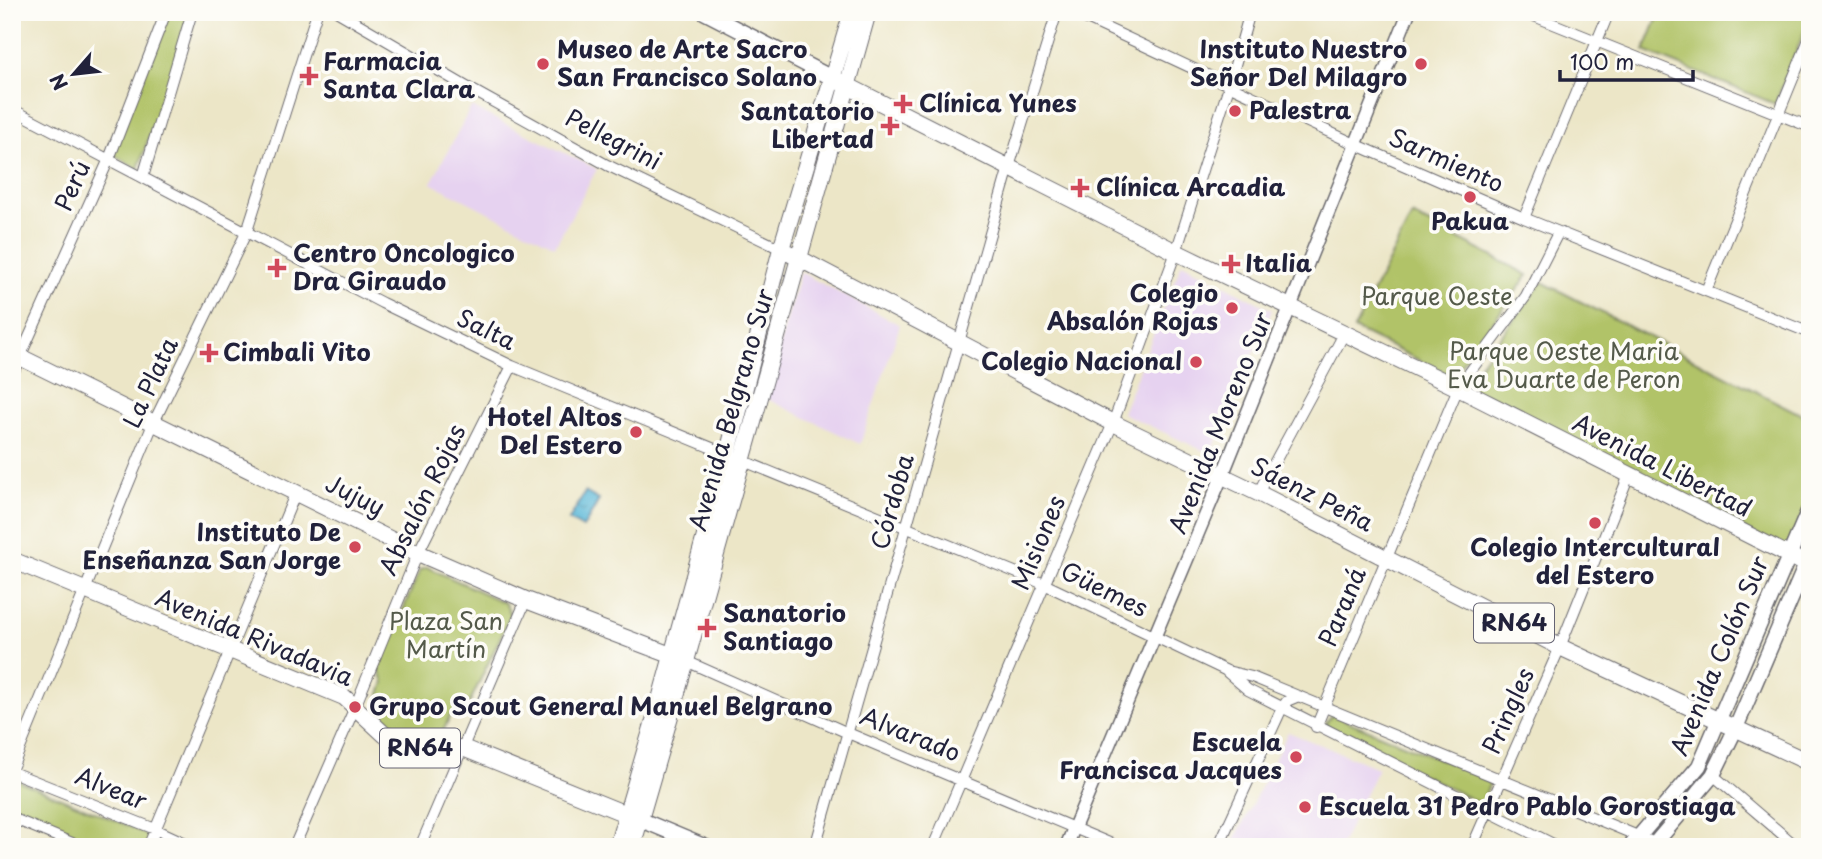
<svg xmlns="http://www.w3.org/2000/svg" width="1822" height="859" font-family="'Playpen Sans',sans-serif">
<defs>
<pattern id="water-ripples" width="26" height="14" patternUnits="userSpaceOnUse" patternTransform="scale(1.75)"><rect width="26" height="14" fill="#5ab8d8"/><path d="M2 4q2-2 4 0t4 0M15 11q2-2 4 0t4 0" fill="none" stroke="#4a95b0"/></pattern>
</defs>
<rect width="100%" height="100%" fill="#fdfcf7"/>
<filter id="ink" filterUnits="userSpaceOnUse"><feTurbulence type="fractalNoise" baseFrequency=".0143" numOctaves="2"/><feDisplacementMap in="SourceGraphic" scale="14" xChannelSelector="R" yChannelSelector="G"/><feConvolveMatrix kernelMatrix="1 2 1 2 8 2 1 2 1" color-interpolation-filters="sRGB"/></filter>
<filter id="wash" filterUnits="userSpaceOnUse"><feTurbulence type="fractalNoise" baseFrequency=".00686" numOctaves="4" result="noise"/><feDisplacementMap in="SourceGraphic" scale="28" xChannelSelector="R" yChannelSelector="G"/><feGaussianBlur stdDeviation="1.57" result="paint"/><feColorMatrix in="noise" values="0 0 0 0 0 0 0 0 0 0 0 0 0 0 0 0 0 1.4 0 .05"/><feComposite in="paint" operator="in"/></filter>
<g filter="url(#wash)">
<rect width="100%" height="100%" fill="#ece6c7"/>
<!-- built -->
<path fill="#e6d2f0" d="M471 107 597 169 555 246 431 183Z
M1182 263 1272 310 1211 454 1122 413Z
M800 272 900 325 860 444 765 398Z
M1288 732 1378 768 1340 847H1231Z"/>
<!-- park -->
<path fill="#b1c367" stroke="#6a7251" stroke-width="2" d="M167 12H192L138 169 109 152Z
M1660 12H1810V17L1775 104 1644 51Z
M1412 215 1528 275 1452 376 1354 329Z
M1542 282 1810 419V498L1787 551 1463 387Z
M427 567 505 603 511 615 468 706 451 714 440 738 421 741 385 722 377 703 384 682 378 668 420 570Z
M1332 715 1488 779 1490 783 1481 804 1327 727 1326 723Z
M12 778 129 826 170 847H101L12 810Z"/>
<!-- water -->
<path fill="url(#water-ripples)" stroke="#3e6d8a" stroke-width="2" d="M585 492 599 500 583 528 569 520Z"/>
</g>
<g filter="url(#ink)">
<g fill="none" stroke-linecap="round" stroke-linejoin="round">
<defs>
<path id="minor" d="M338 12 465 86 607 165 781 249
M1072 12 1355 144 1524 218 1810 333
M1524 12 1810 127
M12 109 382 303 512 366 1044 584 1227 671 1252 677 1655 843
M143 177 192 12
M1524 218 1609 12
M1706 291 1810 37
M12 375 109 159 166 12
M1258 493 1344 334
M686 661 848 733 1119 847
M1227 672 1248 690 1559 847
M1316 727 1458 388 1526 296 1558 233
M12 768 153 424 247 231 317 12
M12 772 155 829 194 847
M1713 775 1797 847
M12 818 82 847
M148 847 296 492
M294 847 355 707 418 553 512 366
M420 847 526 600
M815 847 1009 167 1057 12
M933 847 1113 423 1176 252 1229 86 1250 12
M1218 847 1282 708 1287 701 1299 696
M1472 847 1560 647 1629 475"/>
<path id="tertiary" d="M1066 847 1222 476 1409 12"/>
<path id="secondary" d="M704 12 834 79
M639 819 706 847
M1630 847 1699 766 1810 507
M1652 847 1713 775 1735 730 1810 555"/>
<path id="primary" d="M834 79 1176 252 1458 388 1810 566
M781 249 1113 423 1258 493 1560 647 1810 763
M12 353 418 553 526 600 681 659
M12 560 344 697 385 735 421 749 463 748 633 817
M617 847 656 714 727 456 781 249 852 12
M632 847 686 661 868 12"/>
</defs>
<!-- minor casing -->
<use href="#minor" stroke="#69676c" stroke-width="12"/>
<!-- tertiary casing -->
<use href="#tertiary" stroke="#69676c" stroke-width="15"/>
<!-- secondary casing -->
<use href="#secondary" stroke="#69676c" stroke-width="17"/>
<!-- primary casing -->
<use href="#primary" stroke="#69676c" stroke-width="18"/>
<!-- minor -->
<use href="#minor" stroke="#fff" stroke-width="10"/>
<!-- tertiary -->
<use href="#tertiary" stroke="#fff" stroke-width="12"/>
<!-- secondary -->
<use href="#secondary" stroke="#fff" stroke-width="14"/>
<!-- primary -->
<use href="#primary" stroke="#fff" stroke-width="16"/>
</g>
</g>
<!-- markers -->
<g fill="#d1495b" stroke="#fdfcf7" stroke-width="2.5">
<circle cx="543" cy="64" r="7"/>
<circle cx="1421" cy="64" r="7"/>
<path d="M305.5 65.5h7v7h7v7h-7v7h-7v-7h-7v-7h7z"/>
<path d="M899.5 93.5h7v7h7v7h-7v7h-7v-7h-7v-7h7z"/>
<circle cx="1235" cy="111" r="7"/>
<path d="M886.5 115.5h7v7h7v7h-7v7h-7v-7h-7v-7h7z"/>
<path d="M1076.5 177.5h7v7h7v7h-7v7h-7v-7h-7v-7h7z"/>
<circle cx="1470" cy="197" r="7"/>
<path d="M1227.5 253.5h7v7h7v7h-7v7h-7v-7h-7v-7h7z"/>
<path d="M273.5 257.5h7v7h7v7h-7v7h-7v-7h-7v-7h7z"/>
<circle cx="1232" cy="308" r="7"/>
<path d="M205.5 342.5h7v7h7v7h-7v7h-7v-7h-7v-7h7z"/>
<circle cx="1196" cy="362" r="7"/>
<circle cx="636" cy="432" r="7"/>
<circle cx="1595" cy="523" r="7"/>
<circle cx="355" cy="547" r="7"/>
<path d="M703.5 617.5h7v7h7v7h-7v7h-7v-7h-7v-7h7z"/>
<circle cx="355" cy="707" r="7"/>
<circle cx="1296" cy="757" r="7"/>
<circle cx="1305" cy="807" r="7"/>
</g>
<g text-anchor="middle" stroke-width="7" stroke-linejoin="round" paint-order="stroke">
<!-- shield labels -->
<g fill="#fdfcf7" stroke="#646373" stroke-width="2">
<rect x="1474" y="603.5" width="80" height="39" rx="5"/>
<rect x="380" y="728.5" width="80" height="39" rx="5"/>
</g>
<g font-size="23" font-weight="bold" fill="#22223b">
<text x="1514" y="631">RN64</text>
<text x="420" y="756">RN64</text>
</g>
<!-- poi labels -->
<g font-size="24" font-weight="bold" fill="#22223b" stroke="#fdfcf7" text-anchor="start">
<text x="557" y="58">Museo de Arte Sacro<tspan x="557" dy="28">San Francisco Solano</tspan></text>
<text x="1407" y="58" text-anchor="end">Instituto Nuestro<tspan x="1407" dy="28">Señor Del Milagro</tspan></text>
<text x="323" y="70">Farmacia<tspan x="323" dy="28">Santa Clara</tspan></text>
<text x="919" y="112">Clínica Yunes</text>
<text x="1249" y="119">Palestra</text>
<text x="874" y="120" text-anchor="end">Santatorio<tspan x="874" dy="28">Libertad</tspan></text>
<text x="1096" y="196">Clínica Arcadia</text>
<text x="1470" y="230" text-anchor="middle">Pakua</text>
<text x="293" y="262">Centro Oncologico<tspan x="293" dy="28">Dra Giraudo</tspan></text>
<text x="1245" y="272">Italia</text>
<text x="1218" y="302" text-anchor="end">Colegio<tspan x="1218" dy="28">Absalón Rojas</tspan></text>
<text x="223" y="361">Cimbali Vito</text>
<text x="1182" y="370" text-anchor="end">Colegio Nacional</text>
<text x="622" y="426" text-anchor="end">Hotel Altos<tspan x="622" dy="28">Del Estero</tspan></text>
<text x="341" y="541" text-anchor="end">Instituto De<tspan x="341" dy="28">Enseñanza San Jorge</tspan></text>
<text x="1595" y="556" text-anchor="middle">Colegio Intercultural<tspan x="1595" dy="28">del Estero</tspan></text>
<text x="723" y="622">Sanatorio<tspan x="723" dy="28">Santiago</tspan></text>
<text x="369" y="715">Grupo Scout General Manuel Belgrano</text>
<text x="1282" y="751" text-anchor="end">Escuela<tspan x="1282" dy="28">Francisca Jacques</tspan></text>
<text x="1319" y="815">Escuela 31 Pedro Pablo Gorostiaga</text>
</g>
<!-- street labels -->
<g font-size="24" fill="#22223b" stroke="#fdfcf7">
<text transform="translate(613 140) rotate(27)" y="8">Pellegrini</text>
<text transform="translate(1446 161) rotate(24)" y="8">Sarmiento</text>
<text transform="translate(73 186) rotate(-66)" y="8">Perú</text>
<text transform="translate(486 330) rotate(26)" y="8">Salta</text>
<text transform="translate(151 383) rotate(-65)" y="8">La Plata</text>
<text transform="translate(732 410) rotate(-74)" y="8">Avenida Belgrano Sur</text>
<text transform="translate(1221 423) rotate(-68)" y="8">Avenida Moreno Sur</text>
<text transform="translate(1662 466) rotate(27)" y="8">Avenida Libertad</text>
<text transform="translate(1312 495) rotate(27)" y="8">Sáenz Peña</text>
<text transform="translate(355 496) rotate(26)" y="8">Jujuy</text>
<text transform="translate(423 500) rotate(-64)" y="8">Absalón Rojas</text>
<text transform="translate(893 502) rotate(-74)" y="8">Córdoba</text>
<text transform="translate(1039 543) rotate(-67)" y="8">Misiones</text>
<text transform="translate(1104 590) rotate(26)" y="8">Güemes</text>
<text transform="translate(1343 607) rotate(-67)" y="8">Paraná</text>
<text transform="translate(254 638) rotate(23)" y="8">Avenida Rivadavia</text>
<text transform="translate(1720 656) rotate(-67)" y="8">Avenida Colón Sur</text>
<text transform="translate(1509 711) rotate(-66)" y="8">Pringles</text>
<text transform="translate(910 735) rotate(22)" y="8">Alvarado</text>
<text transform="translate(111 789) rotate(22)" y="8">Alvear</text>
</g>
<!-- park labels -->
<g font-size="24" fill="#545a4a" stroke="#fdfcf7">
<text x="1437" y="305">Parque Oeste</text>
<text x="1564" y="360">Parque Oeste Maria<tspan x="1564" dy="28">Eva Duarte de Peron</tspan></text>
<text x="446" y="630">Plaza San<tspan x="446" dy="28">Martín</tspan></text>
</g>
</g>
<!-- margin -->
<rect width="1822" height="859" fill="none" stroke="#fdfcf7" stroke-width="42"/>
<!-- north arrow -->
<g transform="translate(74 74) rotate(242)" stroke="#fdfcf7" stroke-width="5" paint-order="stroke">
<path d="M0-5L12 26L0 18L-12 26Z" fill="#22223b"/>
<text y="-10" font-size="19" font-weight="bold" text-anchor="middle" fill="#22223b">N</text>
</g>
<!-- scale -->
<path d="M1560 70v10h133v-10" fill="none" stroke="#22223b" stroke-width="3.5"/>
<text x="1570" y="70" font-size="21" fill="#22223b" stroke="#fdfcf7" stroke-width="5" paint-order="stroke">100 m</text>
</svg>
